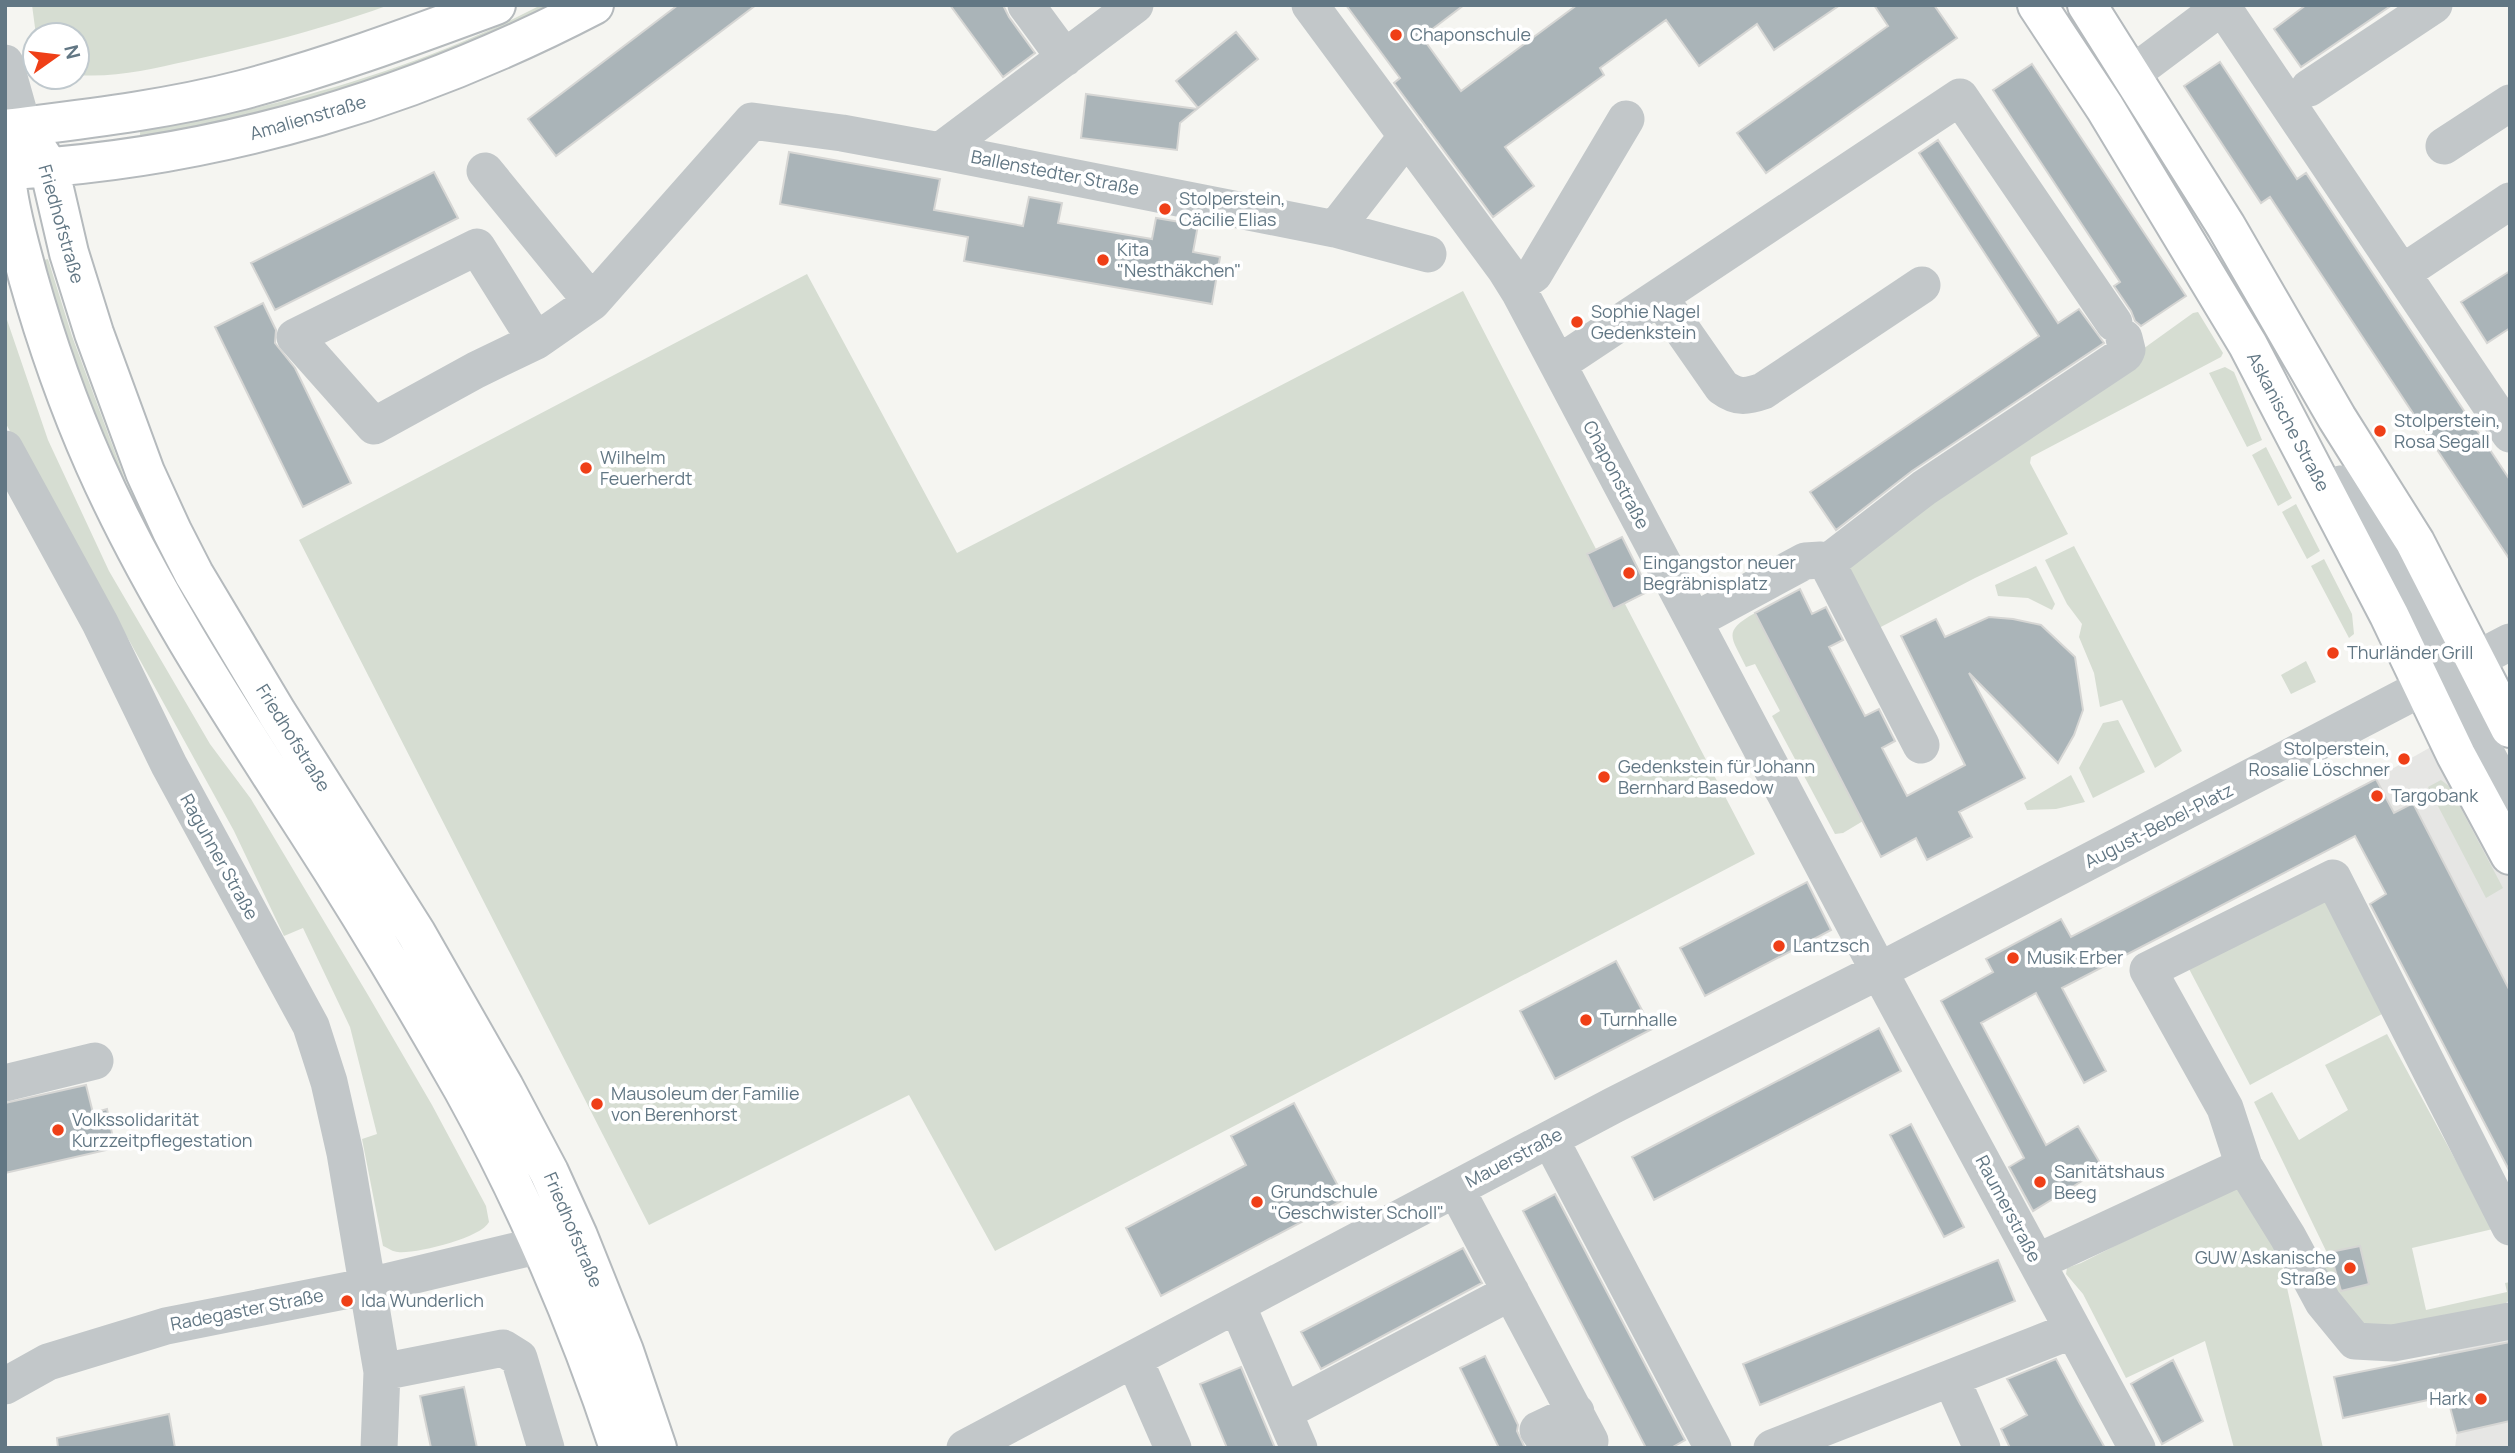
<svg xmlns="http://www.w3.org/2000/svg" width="2515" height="1453" font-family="Manrope,sans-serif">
<rect width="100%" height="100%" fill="#f5f5f1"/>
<!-- built -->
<path fill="#e6e6e4" d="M2477 721 2510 782V1129L2337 800Z
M2510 1331V1448H2455L2457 1433 2439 1354 2441 1353 2440 1345Z"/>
<!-- green -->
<path fill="#d6ddd2" d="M32 5H389C323 29 256 46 188 61 151 69 115 78 77 75V35H36Z
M541 5H562L529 22 329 97 140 141V131C278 108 416 70 541 5Z
M48 259 72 336 126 482 179 576 171 581 88 414 39 261Z
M807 274 957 553 1463 291 1596 549 1622 537 1649 591 1625 604 1755 854 995 1251 909 1095 649 1225 299 540Z
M2198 312 2223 353 2221 357 2031 457 2030 463 2068 534 1975 578 1875 630 1847 562 2193 313Z
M5 314 48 440 109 571 210 744 251 799 368 995 432 1105 486 1206 489 1222C481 1238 416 1254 398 1252 393 1252 388 1248 383 1246L362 1139 377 1134 350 1027 303 928 284 936 234 831 130 642 59 523 5 422Z
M2225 367 2234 372 2262 440 2247 447 2209 373Z
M2266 447 2292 498 2278 506 2252 455Z
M2296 504 2320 551 2307 559 2282 512Z
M2074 546 2182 751 2155 768 2122 700 2100 707 2094 673 2079 637 2082 624 2067 604 2045 560Z
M2324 559 2352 614 2354 634 2349 638 2311 566Z
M2036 566 2055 604 2052 610 2028 598 1998 596 1995 585Z
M1755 613 1863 821 1843 833 1835 834 1772 716 1780 711 1755 664 1746 667C1732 637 1721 632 1755 613Z
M2306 661 2316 682 2291 694 2281 675Z
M2118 720 2145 772 2093 798 2079 768 2103 723Z
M2071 775 2085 802 2056 809 2027 810 2024 803Z
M2441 780 2449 786 2503 888 2486 898 2428 787Z
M2327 891 2382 1014 2250 1085 2188 967Z
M2387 1034 2493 1229 2412 1248 2426 1310 2507 1292 2505 1283 2510 1282V1300L2503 1305 2375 1331 2352 1324 2320 1262 2329 1257 2254 1102 2272 1092 2299 1140 2348 1110 2325 1065Z
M2228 1189H2238L2272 1221 2323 1448H2234L2205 1341 2126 1378 2083 1294 2066 1274 2067 1268 2081 1263Z"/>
<!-- building -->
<path fill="#aab4b8" stroke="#d6d6d4" stroke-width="2" d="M678 5H756L556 156 528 119Z
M950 5H1003L1009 17 1035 53 1003 77Z
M1346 5H1464L1422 37 1461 91 1577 5H1840L1774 50 1757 24 1699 66 1666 20 1600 68 1604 75 1505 147 1534 186 1493 217 1394 83 1400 78Z
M1874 5H1934L1957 38 1766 173 1737 133 1888 26Z
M2306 5H2392L2301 67 2274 29Z
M1236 32 1258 59 1198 108 1176 81Z
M2220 62 2297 179 2306 173 2510 480V560L2270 197 2261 203 2184 86Z
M2032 64 2186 296 2141 326 2135 321 2131 311 2114 286 2120 282 1993 90Z
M1086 94 1197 109 1180 123 1177 150 1081 138Z
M1938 140 2058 323 2079 309 2104 343 1912 471 1836 530 1810 492 2039 336 1919 153Z
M789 152 940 179 934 210 1023 226 1029 197 1062 203 1058 223 1152 239 1156 218 1198 225 1193 252 1220 257 1212 304 964 261 968 237 780 204Z
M434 172 458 218 275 310 251 263Z
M2510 271V328L2487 343 2461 302Z
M263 303 276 330 275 343 295 368 351 483 303 507 215 327Z
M1622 537 1649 591 1613 609 1587 554Z
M1800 589 1812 614 1826 607 1843 640 1829 647 1865 716 1879 709 1895 741 1882 748 1907 796 1965 765 1901 636 1936 619 1945 637 1989 617 2013 619 2041 625 2075 657 2083 710 2074 735 2058 763 1969 673 2025 778 1959 812 1972 837 1927 860 1916 838 1881 857 1755 613Z
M2376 779 2394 813 2413 803 2510 991V1172L2370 904 2386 894 2355 836 2062 988 2106 1071 2084 1083 2036 993 1981 1023 2046 1145 2078 1126 2103 1168 2033 1211 2009 1167 2024 1158 1941 1001 1993 972 1986 959 2061 919 2071 937Z
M1807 882 1831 930 1705 996 1680 948Z
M1616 961 1652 1029 1555 1079 1520 1011Z
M1879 1028 1901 1071 1654 1200 1632 1157Z
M86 1085 93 1113 107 1109 115 1148 5 1173V1103Z
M1294 1103 1345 1199 1161 1296 1126 1228 1246 1165 1231 1136Z
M1911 1124 1964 1227 1944 1237 1890 1135Z
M1555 1194 1685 1440 1671 1448H1646L1523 1211Z
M2360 1246 2369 1284 2341 1291 2330 1252Z
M1463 1248 1482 1283 1321 1369 1301 1332Z
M1998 1260 2015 1301 1760 1405 1743 1364Z
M2510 1342V1421L2457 1433 2447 1396 2343 1418 2334 1377Z
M1485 1356 1518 1425 1517 1431 1525 1448H1499L1460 1368Z
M2056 1359 2079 1402 2105 1448H2010L2001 1429 2027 1415 2007 1379Z
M2173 1360 2203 1421 2162 1444 2131 1384Z
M1241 1367 1254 1398 1275 1448H1227L1200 1384Z
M464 1387 477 1448H431L420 1396Z
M169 1414 175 1448H58L57 1438Z"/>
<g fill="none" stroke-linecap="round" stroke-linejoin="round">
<defs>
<path id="major" d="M2037 5 2105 108 2248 345 2389 615 2456 755 2510 855
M2087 5 2226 226 2337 418 2415 542 2510 728
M23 127 49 167 69 253 94 333 145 472 172 531 194 574 277 713 416 933 504 1087 549 1172 578 1236 624 1351 657 1448
M23 127C18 140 9 155 7 168 3 191 22 253 28 277 46 341 68 404 95 465 152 593 230 711 306 829 361 914 413 1001 463 1089 526 1203 578 1324 619 1448
M5 129C84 119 165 110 242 90 329 67 412 36 496 5
M25 169C224 156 417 97 594 5"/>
</defs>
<!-- major casing -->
<use href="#major" stroke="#b5babd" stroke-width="42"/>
<!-- minor -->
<path stroke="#c2c7c9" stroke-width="37" d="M1026 5 1065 58
M1310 5 1505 269 1520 293 1879 971 2137 1448
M2222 6 2510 434
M5 63 23 127
M2132 74 2224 5
M2309 88 2434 5
M2444 146 2510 103
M940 151 1135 5
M485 171 592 302
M1335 229 1407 136
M2402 273 2510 201
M1516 286 1534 274 1626 119
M1660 298 1722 387C1737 398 1746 397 1763 391L1922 285
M536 341 477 247 295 337 374 426 476 370 536 341 592 302 752 121 842 133 940 151 1335 229 1428 254
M1558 364 1960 97 2114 323
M5 449 100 623 169 765 311 1026 329 1082 345 1153 382 1372 503 1348 519 1358 546 1448
M2341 484 2510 798
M1827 563 1924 488 2125 354 2127 350 2124 338
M1694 621 1805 561 1821 560 1827 563 1921 745
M5 1083 95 1061
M1550 1139 1713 1448
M2244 1166 2225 1108 2148 970 2333 878 2510 1227
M1456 1189 1590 1441 1572 1448
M2037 1262 2244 1166 2288 1237 2323 1302 2355 1341 2393 1343 2510 1321
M1237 1305 1299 1448
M1134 1359 1173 1448
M1951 1378 2073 1330
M5 1386 48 1362 166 1326 369 1286 570 1238
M1284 1412 1511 1292
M379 1448 382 1372
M965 1448 1614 1105 1879 971 2510 642
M1550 1448 1538 1430 1576 1412
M1772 1448 1951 1378 1982 1448"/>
<!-- major -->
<use href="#major" stroke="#fff" stroke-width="38"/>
</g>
<!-- markers -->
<g fill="#ef3f17" stroke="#fff" stroke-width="2.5">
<circle cx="1396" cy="35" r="7"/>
<circle cx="1165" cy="209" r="7"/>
<circle cx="1103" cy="260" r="7"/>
<circle cx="1577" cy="322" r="7"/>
<circle cx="2380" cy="431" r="7"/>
<circle cx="586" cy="468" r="7"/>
<circle cx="1629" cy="573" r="7"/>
<circle cx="2333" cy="653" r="7"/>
<circle cx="2404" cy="759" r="7"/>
<circle cx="1604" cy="777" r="7"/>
<circle cx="2377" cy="796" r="7"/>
<circle cx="1779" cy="946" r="7"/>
<circle cx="2013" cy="958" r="7"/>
<circle cx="1586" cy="1020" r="7"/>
<circle cx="597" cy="1104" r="7"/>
<circle cx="58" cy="1130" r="7"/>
<circle cx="2040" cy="1182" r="7"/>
<circle cx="1257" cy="1202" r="7"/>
<circle cx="2350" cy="1268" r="7"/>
<circle cx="347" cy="1301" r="7"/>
<circle cx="2481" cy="1399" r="7"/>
</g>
<g text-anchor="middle" stroke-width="7" stroke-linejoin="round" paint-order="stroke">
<!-- poi labels -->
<g font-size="18" fill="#627784" stroke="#fff" text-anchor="start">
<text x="1410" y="41">Chaponschule</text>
<text x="1179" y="205">Stolperstein,<tspan x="1179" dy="21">Cäcilie Elias</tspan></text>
<text x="1117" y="256">Kita<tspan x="1117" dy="21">"Nesthäkchen"</tspan></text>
<text x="1591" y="318">Sophie Nagel<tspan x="1591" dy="21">Gedenkstein</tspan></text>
<text x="2394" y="427">Stolperstein,<tspan x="2394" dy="21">Rosa Segall</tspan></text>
<text x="600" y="464">Wilhelm<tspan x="600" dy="21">Feuerherdt</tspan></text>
<text x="1643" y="569">Eingangstor neuer<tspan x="1643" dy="21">Begräbnisplatz</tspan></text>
<text x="2347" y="659">Thurländer Grill</text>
<text x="2390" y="755" text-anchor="end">Stolperstein,<tspan x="2390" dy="21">Rosalie Löschner</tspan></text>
<text x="1618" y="773">Gedenkstein für Johann<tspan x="1618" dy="21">Bernhard Basedow</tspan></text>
<text x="2391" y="802">Targobank</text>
<text x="1793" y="952">Lantzsch</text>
<text x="2027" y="964">Musik Erber</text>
<text x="1600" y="1026">Turnhalle</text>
<text x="611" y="1100">Mausoleum der Familie<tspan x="611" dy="21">von Berenhorst</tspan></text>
<text x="72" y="1126">Volkssolidarität<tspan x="72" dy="21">Kurzzeitpflegestation</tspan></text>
<text x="2054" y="1178">Sanitätshaus<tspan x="2054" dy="21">Beeg</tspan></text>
<text x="1271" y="1198">Grundschule<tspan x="1271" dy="21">"Geschwister Scholl"</tspan></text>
<text x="2336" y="1264" text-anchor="end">GUW Askanische<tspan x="2336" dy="21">Straße</tspan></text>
<text x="361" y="1307">Ida Wunderlich</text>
<text x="2467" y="1405" text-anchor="end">Hark</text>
</g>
<!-- street labels -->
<g font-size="18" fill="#627784" stroke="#fff">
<text transform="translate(308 118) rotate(-16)" y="6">Amalienstraße</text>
<text transform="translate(1055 173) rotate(11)" y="6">Ballenstedter Straße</text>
<text transform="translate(61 224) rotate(74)" y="6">Friedhofstraße</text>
<text transform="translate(2288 422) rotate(62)" y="6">Askanische Straße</text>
<text transform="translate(1616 475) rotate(62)" y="6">Chaponstraße</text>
<text transform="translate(293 738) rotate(58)" y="6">Friedhofstraße</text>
<text transform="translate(2159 826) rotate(-27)" y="6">August-Bebel-Platz</text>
<text transform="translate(219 857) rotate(61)" y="6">Raguhner Straße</text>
<text transform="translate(1514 1158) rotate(-28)" y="6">Mauerstraße</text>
<text transform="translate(2008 1209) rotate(62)" y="6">Raumerstraße</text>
<text transform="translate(573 1230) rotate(67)" y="6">Friedhofstraße</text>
<text transform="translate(247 1310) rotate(-11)" y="6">Radegaster Straße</text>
</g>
</g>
<!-- border -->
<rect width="2515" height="1453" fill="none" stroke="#627784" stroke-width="14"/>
<!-- north arrow -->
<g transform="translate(56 56) rotate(76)"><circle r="33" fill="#ffffff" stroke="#c0c9ce" stroke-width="2"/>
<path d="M0-5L12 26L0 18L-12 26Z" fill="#ef3f17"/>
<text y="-10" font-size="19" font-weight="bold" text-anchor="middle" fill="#627784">N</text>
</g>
</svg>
